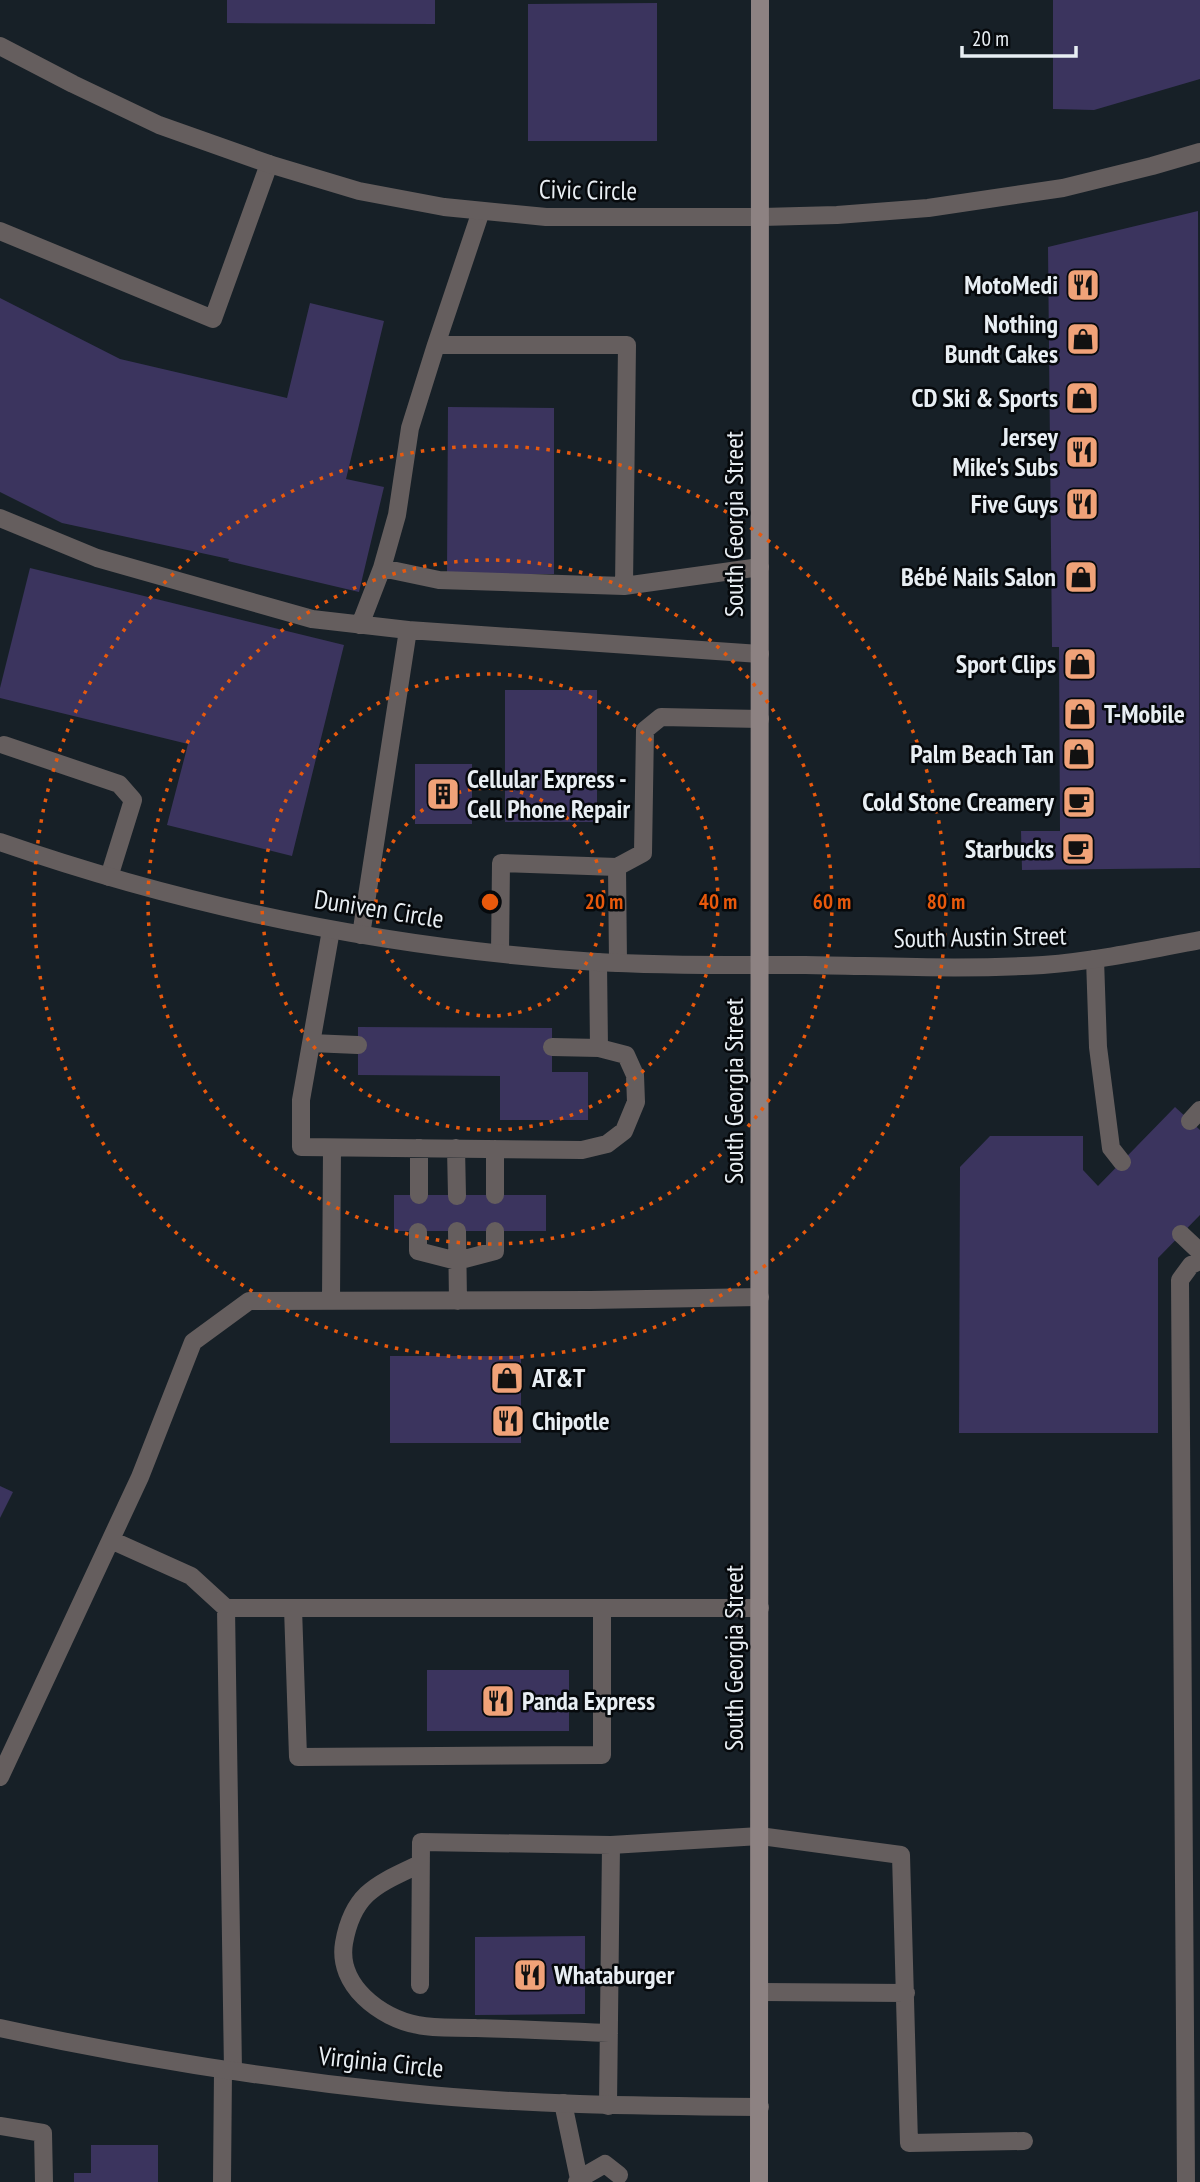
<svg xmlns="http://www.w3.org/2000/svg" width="1200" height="2182" font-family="'PT Sans Narrow',sans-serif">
<rect width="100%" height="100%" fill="#172027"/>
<!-- building -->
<path fill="#3b345e" d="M227 0H435V24L227 23Z
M1053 0H1200V79L1094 110 1053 109Z
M657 3V141H528V4Z
M1198 211 1200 868 1022 870 1021 831H1060L1059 647H1052L1048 247Z
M0 298 120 359 287 398 310 303 384 321 346 479 384 487 359 592 228 561 229 559 62 523 0 492Z
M448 407 554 408V574H447Z
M30 568 344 645 292 856 167 825 188 744 0 698V688Z
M505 690H597V822H505Z
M415 764H472V824H415Z
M358 1027 552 1028V1072H588V1120H500V1076L358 1075Z
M1175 1107 1200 1130V1215L1158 1258V1433H959L960 1167 990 1136H1083V1170L1098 1186Z
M394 1195H546V1231H394Z
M390 1356H521V1443H390Z
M0 1486 13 1492 0 1518Z
M427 1670H569V1731H427Z
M585 1936V2014L475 2015V1937Z
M91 2145H158V2182H74V2173H91Z"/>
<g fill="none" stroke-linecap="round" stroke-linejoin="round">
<!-- service -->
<path stroke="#655e5e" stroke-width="18" d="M481 211 436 345H627L624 586 760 567
M0 231 213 319 269 164
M0 518 97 558 312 619 408 630 760 654
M382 568 439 580 624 586
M360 625 382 568 397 515 410 428 436 345
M4 745 119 784 133 800 109 877
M617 867 643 853 645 730 661 717 760 719
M331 930 301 1100V1147L582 1150 607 1144 624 1131 636 1102 635 1075 626 1055 599 1048 552 1047
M361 935 408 630
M500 953 501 863 617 867 618 963
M1095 959 1098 1047 1111 1148 1122 1162
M598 962 599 1048
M311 1043 358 1045
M1190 1121 1200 1110
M419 1148V1195
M456 1148 457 1196
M495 1149V1195
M457 1231 458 1301
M418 1232V1251L457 1261 495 1251V1231
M1181 1234 1200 1252
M331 1301 332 1148
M111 1540 191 1576 226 1608 233 2071
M226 1608H760
M293 1608 298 1757 602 1755V1608
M0 1777 140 1477 193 1342 249 1301 590 1300 760 1297
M420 1864C378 1884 353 1892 344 1943 337 1985 380 2018 418 2025 436 2029 457 2027 476 2028 520 2029 565 2031 609 2033
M420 1985 421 1842 611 1845
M760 1992 906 1993
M563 2103 579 2179 577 2182
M608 2106 611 1845 760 1836 901 1855 909 2143 1024 2141
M0 2126 43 2133 44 2182
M222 2182 223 2070
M582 2182 579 2179 605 2164 619 2175
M1186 2182 1180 1280 1191 1265 1200 1261"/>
<!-- minor -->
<path stroke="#655e5e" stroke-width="18" d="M0 2028C132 2057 265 2078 399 2092 519 2105 640 2106 760 2107"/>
<!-- tertiary -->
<path stroke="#655e5e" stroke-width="18" d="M0 46 73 84 159 125 269 164 359 191 444 207 546 217H761L837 215 928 208 1063 188 1152 166 1200 152
M0 842C193 909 394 949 597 962 666 966 736 965 805 965 884 966 964 970 1043 965 1096 961 1148 950 1200 940"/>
<!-- secondary -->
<path stroke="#8d8282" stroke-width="18" d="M759 2182 760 0"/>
</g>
<!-- distance rings -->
<g fill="none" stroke="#e8590c" stroke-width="3.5" stroke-dasharray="3.5 7">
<circle cx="490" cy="902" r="114"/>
<circle cx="490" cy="902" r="228"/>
<circle cx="490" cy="902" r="342"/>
<circle cx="490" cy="902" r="456"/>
</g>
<!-- icons -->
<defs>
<symbol id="restaurant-square" viewBox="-11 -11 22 22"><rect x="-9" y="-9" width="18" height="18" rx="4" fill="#f0a278" stroke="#06090c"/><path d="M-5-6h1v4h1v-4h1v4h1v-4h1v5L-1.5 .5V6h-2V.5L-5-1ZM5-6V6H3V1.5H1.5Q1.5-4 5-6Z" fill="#111"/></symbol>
<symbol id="shop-square" viewBox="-11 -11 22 22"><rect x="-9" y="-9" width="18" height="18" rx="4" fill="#f0a278" stroke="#06090c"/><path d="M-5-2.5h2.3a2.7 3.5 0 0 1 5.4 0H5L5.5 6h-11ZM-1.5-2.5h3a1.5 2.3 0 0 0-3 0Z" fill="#111"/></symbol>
<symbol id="building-square" viewBox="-11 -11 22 22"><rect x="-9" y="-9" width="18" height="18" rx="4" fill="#f0a278" stroke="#06090c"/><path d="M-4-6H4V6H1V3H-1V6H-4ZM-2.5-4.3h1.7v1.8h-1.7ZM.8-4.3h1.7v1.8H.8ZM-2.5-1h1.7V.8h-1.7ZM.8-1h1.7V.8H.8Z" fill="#111"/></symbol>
<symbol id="cafe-square" viewBox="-11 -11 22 22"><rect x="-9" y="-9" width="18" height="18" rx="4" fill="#f0a278" stroke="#06090c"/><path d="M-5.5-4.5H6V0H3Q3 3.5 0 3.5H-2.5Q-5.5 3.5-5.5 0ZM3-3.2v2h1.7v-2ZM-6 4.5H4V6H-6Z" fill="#111"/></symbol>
</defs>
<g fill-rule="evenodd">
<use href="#restaurant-square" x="1064" y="266" width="38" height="38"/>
<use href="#shop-square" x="1064" y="320" width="38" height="38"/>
<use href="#shop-square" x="1063" y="379" width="38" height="38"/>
<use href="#restaurant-square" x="1063" y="433" width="38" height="38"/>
<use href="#restaurant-square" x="1063" y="485" width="38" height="38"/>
<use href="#shop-square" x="1062" y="558" width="38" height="38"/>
<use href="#shop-square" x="1061" y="645" width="38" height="38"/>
<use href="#shop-square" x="1061" y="695" width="38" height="38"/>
<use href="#shop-square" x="1060" y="735" width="38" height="38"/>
<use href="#building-square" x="424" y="775" width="38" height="38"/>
<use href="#cafe-square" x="1060" y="783" width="38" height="38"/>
<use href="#cafe-square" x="1059" y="830" width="38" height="38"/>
<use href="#shop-square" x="488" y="1359" width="38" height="38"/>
<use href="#restaurant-square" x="489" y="1402" width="38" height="38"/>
<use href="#restaurant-square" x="479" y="1682" width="38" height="38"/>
<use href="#restaurant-square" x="511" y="1956" width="38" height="38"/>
</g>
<g text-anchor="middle" stroke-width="5" stroke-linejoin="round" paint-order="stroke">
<!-- street labels -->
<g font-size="26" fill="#e8eef3" stroke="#06090c">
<text transform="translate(588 190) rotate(1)" y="9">Civic Circle</text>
<text transform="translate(734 524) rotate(-90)" y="9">South Georgia Street</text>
<text transform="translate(379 909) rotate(9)" y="9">Duniven Circle</text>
<text transform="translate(980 937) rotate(-1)" y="9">South Austin Street</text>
<text transform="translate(734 1091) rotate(-90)" y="9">South Georgia Street</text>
<text transform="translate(734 1658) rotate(-90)" y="9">South Georgia Street</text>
<text transform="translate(381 2062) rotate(6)" y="9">Virginia Circle</text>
</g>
<!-- poi labels -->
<g font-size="26" font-weight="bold" fill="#e8eef3" stroke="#06090c" text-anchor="end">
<text x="1058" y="294">MotoMedi</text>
<text x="1058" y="333">Nothing<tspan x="1058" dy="30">Bundt Cakes</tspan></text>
<text x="1058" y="407">CD Ski &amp; Sports</text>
<text x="1058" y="446">Jersey<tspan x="1058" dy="30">Mike's Subs</tspan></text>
<text x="1058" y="513">Five Guys</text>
<text x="1056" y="586">Bébé Nails Salon</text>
<text x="1056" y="673">Sport Clips</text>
<text x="1104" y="723" text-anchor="start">T-Mobile</text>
<text x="1054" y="763">Palm Beach Tan</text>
<text x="467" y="788" text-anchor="start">Cellular Express -<tspan x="467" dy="30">Cell Phone Repair</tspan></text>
<text x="1054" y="811">Cold Stone Creamery</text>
<text x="1054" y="858">Starbucks</text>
<text x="532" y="1387" text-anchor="start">AT&amp;T</text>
<text x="532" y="1430" text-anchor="start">Chipotle</text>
<text x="522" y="1710" text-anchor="start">Panda Express</text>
<text x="554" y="1984" text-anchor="start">Whataburger</text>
</g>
</g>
<circle cx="490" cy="902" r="10" fill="#e8590c" stroke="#06090c" stroke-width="3.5"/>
<g font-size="21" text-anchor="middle" font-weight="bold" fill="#e8590c" stroke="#06090c" stroke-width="5" stroke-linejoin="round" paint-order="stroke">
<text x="604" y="909">20 m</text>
<text x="718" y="909">40 m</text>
<text x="832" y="909">60 m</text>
<text x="946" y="909">80 m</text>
</g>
<!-- scale -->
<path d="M962 46v10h114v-10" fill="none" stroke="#e8eef3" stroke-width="3.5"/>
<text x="972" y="46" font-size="21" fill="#e8eef3" stroke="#06090c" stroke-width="5" paint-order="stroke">20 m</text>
</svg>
